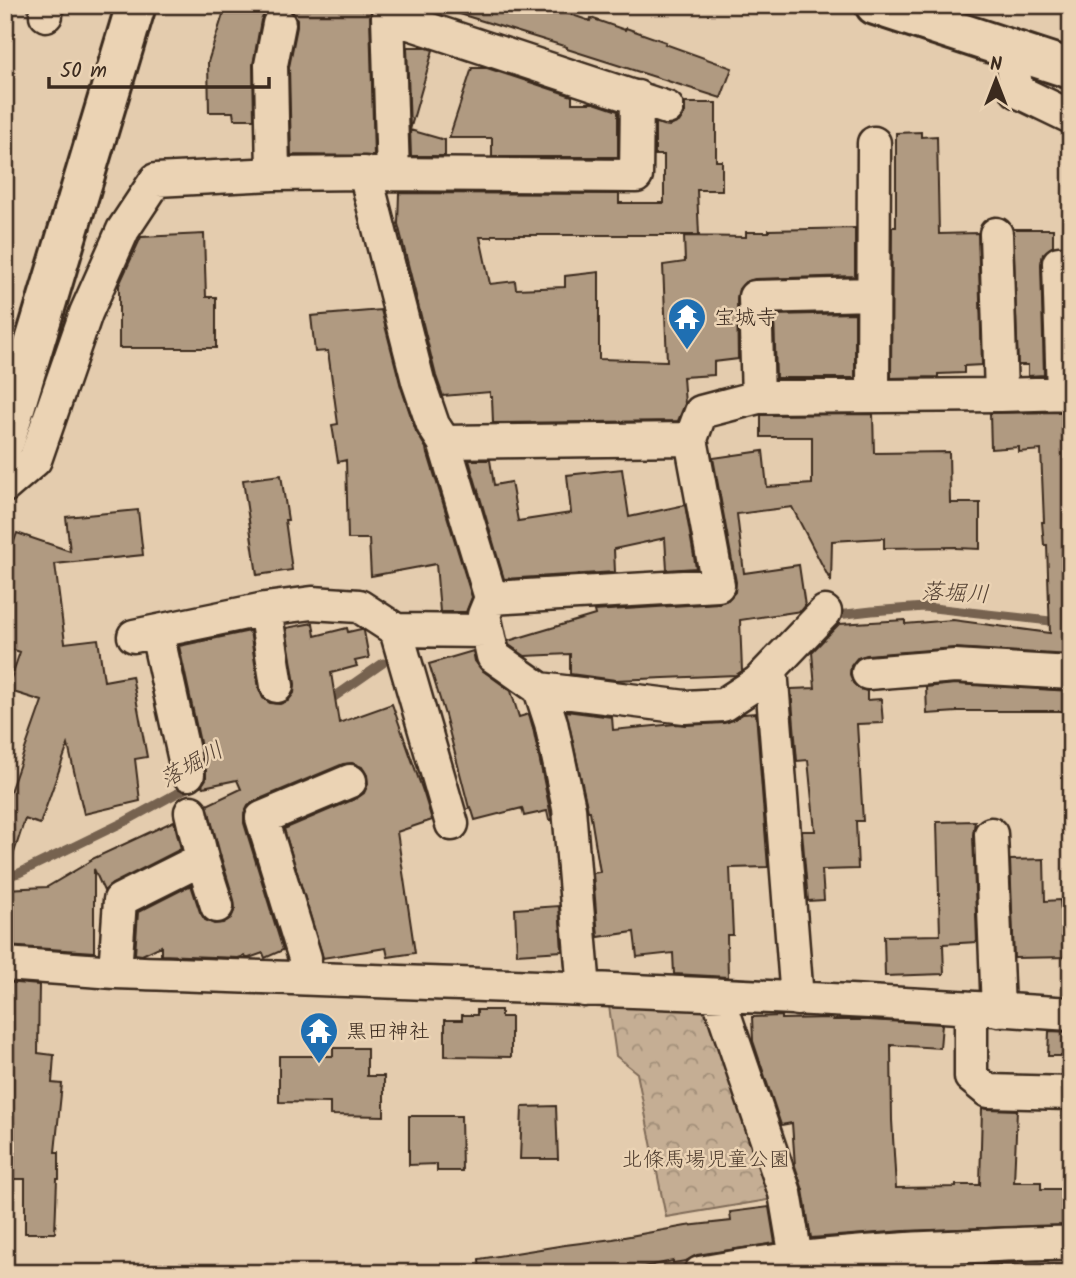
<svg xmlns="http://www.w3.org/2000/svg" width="1076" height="1278" font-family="Kalam,'Klee One',sans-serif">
<defs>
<pattern id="forest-crowns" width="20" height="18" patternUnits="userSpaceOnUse" patternTransform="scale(1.75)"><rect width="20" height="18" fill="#c5ae94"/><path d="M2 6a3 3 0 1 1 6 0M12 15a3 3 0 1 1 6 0" fill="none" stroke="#a18e78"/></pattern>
</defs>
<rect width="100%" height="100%" fill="#e4ccae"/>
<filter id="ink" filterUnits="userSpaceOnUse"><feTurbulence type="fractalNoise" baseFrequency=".0143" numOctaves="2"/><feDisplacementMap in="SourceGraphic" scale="14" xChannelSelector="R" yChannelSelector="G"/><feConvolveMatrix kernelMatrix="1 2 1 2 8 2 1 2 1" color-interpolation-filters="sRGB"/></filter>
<g filter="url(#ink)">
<!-- forest -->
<path fill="url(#forest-crowns)" stroke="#806c59" stroke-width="2" d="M609 1006 707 1009 773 1199 666 1217 637 1073 616 1056Z"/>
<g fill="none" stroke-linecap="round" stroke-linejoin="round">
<!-- stream -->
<path stroke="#766250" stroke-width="9" d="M837 615 872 611 924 607 1059 622
M327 702 383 663
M5 877 19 873 126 821 214 773"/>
</g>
<!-- building -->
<path fill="#b09a81" stroke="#3b2a1e" stroke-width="2" d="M226 5H374L370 17 374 156 291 155 289 67 297 27V19L292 11 283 6 272 7 265 13 261 20 253 65 254 119H234L233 112H209L208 62Z
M448 5H543L590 21 591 18 625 30 626 28 666 42 665 44 732 68 721 98 567 49V47L447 10Z
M407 47H424L433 50 410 130 445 140V156H411Z
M472 68H487L572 96V103H594L618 111V157H492V138H449Z
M685 103H716V161H722V190H697L699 235H492V237H480L490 284 515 281 516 289 565 287V276L599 272V359L667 361 663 265 685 262 684 236 746 237V232H769V230L855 228V276L755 279 745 282 739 289 737 298 738 359 714 362V375L683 377 685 404 678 421 493 423 492 397H490V392L443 396 436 376 398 224 399 193 619 194V203H664V155H655V123L670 126 679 122 685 113Z
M921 132V137L937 136 939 234 978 233 982 365 964 366V373L938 374V377L891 378 892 227H896V133Z
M1013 229H1053V246L1043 254 1041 264 1044 375 1028 376V365H1018Z
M204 234 206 297H216V348H119V285L141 237Z
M381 310 401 387 416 431 426 448 427 454H428L472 597 466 612H440L436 564 371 576 369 539H348L346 460 338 462 332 425 338 424 328 351 315 352 311 316Z
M855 313V378H776L774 315Z
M1065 412V443H1071V655L954 648 867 655 857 658 851 666 850 674 853 683 860 689 867 691V700L881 699 883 723 857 724 863 821H856L858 869 822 870 824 900 808 901 802 831H815L808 760 797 761 791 689 815 688 812 652 839 624 905 620V624L953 620 1050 633 1047 545H1044L1042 522H1044L1041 450 1019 452V447L991 449 990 413Z
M873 414 874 453 949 452 950 503H980V549L956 548V547L884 548V538L832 541 831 582 792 507 737 514 744 573 799 565 805 606 801 611 740 620 742 671 736 675 616 680 570 674V654L525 656 509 645 508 641 595 615 594 611 719 603 728 600 735 592 736 582 713 458 763 451 767 487 812 484V437H761V415Z
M469 460H490L494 485 511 482 518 521 571 513 567 475 622 469 629 517 685 505 696 568 667 570 665 538 614 549 615 572 504 579Z
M281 475 288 520H285L292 570 257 575 243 480Z
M138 510 143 555 55 564 65 643 98 639 104 681 132 676 147 757 135 759 140 801 84 814 68 745 40 824 25 819 10 865 5 864V806L42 701 7 690 20 652 5 647V567L17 533 70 551 66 517Z
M313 623 315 636 347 628 348 632 361 629 364 631 369 658 355 661 357 666 331 673 339 723 392 704 424 794 432 820 397 832 415 953 388 957 386 948 323 958 284 829 357 798 364 793 368 784 367 775 362 767 352 763 343 764 255 801 248 806 244 814V823L283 950 265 958 263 953 249 958H246L245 956 238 958 161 955V946L142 955 135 954 138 912 191 885 200 912 205 920 214 924 223 923 231 918 235 909 234 900 220 854 207 805 241 789 237 780 203 787 202 785 206 779V770L179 646 250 631 259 689 263 698 270 703 280 704 288 701 294 693 295 684 286 628Z
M473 651 475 661 482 670 511 691 519 717 529 714 533 728 552 820H549L547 811 524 816 522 808 475 820 471 807 469 808 445 715 429 664Z
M955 684 1071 691V711H957V712L927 714 926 687Z
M566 711 612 717 613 730 675 724 686 725 724 723 733 720 743 714 756 713 768 867 730 868 733 935H727L728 977 674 974 673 953 637 957 634 932 598 937 593 873 600 872 590 811H588Z
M174 821 181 849 112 884 104 891 94 869V952L5 946V889L47 887 91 861 90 860Z
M975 821 973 835 977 942 943 944 944 974 885 976 884 936 940 935 937 822Z
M1044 859 1045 901 1060 900 1061 912 1071 911V957L1014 958 1010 860Z
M559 906 562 951 517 954 515 909Z
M5 982 39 985 38 1053 54 1055 52 1083 62 1084 55 1152H59V1179H57L55 1233H25V1179H5Z
M477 1010H501V1017H511V1057L445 1056V1020H462V1015H477Z
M781 1016V1019L832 1018 833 1020H867L942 1024 940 1048 891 1045 892 1120 896 1188 956 1187V1185H980L982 1108 988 1109 1017 1110 1014 1182H1041V1189H1071V1225L904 1231 811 1238 803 1190 795 1166 792 1123 781 1125 753 1041 752 1017Z
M1049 1031 1071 1032V1056H1048Z
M333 1048H367V1076H384V1116L330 1115V1103L279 1102V1056H333Z
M556 1106 558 1159H520L522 1107Z
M409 1116H461L462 1171H437V1164L409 1165Z
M769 1207 775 1243 697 1255 686 1261 673 1263V1261L613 1273H480L479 1259 565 1245 613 1239 686 1226 731 1221 730 1212Z
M1059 1261H1071V1273H836L906 1267Z"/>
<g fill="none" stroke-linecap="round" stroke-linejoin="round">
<defs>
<path id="minor" d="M46 15V5
M1010 50 1017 91 1071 117
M273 174 271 65 279 24
M373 174 636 176 637 97
M393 174 388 16 667 108
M996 234 1001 395
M1059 263 1063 394
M873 396 874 143
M758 397 755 297 873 294
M444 442 691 439 701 412 758 397 1001 395 1071 393
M5 486 35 460 86 313 123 230 156 180 273 174 365 173 418 381 433 425 444 442 491 598 484 615 493 656 540 689 685 707 723 705 758 682 825 612
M491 598 718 585 691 439
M265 609 277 686
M396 630 452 824
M157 633 188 774
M134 636 265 609 312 603 359 606 396 630 486 631
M771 669 797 999
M868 673 955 666 1071 673
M540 689 551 723 569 808 584 990
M191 812 202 859 217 906
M991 834 998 1010
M5 964 115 972C434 983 753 993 1071 1014
M115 972 120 900 202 859
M303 978 305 958 262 818 350 781
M718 996 785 1193 796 1258V1273
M971 1008V1077L988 1091 1071 1093
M700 1273C790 1256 882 1249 974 1246 1006 1245 1039 1242 1071 1243"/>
<path id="tertiary" d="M875 5 1071 69"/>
<path id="trunk" d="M5 441 136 5"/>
</defs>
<!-- minor casing -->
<use href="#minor" stroke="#3b2a1e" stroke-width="37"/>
<!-- tertiary casing -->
<use href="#tertiary" stroke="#3b2a1e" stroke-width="44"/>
<!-- trunk casing -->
<use href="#trunk" stroke="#3b2a1e" stroke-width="44"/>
<!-- minor -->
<use href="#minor" stroke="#ebd3b4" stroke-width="32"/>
<!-- tertiary -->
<use href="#tertiary" stroke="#ebd3b4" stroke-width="38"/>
<!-- trunk -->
<use href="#trunk" stroke="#ebd3b4" stroke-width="38"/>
</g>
</g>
<!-- icons -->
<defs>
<symbol id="temple-pin" viewBox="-11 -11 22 30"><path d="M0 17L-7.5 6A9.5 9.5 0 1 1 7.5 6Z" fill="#1f6fb2" stroke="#ebd3b4"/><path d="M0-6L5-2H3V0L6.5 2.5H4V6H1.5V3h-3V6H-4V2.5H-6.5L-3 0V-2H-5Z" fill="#fff"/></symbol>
</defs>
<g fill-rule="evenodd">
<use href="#temple-pin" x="665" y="295" width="44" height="60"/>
<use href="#temple-pin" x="297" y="1009" width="44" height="60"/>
</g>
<g text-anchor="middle" stroke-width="5" stroke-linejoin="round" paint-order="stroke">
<!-- poi labels -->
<g font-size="21" fill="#3b2a1e" stroke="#ebd3b4" text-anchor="start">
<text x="714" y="324">宝城寺</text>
<text x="346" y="1038">黒田神社</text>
</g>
<!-- park labels -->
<g font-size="21" fill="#503e30" stroke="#ebd3b4">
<text x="706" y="1166">北條馬場児童公園</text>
</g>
<!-- water labels -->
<g font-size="23" font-style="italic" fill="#544133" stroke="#ebd3b4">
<text transform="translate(955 592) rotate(3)" y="8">落堀川</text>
<text transform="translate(191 764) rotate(-29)" y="8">落堀川</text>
</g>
</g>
<!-- margin -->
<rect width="1076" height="1278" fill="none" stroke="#ebd3b4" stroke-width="28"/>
<rect x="14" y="14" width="1048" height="1250" fill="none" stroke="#3b2a1e" stroke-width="2.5" filter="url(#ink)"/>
<!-- north arrow -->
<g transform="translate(996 80)" stroke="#ebd3b4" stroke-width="5" paint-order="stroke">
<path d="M0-5L12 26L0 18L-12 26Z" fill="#3b2a1e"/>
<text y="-10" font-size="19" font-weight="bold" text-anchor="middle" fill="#3b2a1e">N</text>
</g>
<!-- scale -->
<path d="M49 77v10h220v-10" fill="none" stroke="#3b2a1e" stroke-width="3.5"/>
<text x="60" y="77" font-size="21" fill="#3b2a1e" stroke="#ebd3b4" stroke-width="5" paint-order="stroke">50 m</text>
</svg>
